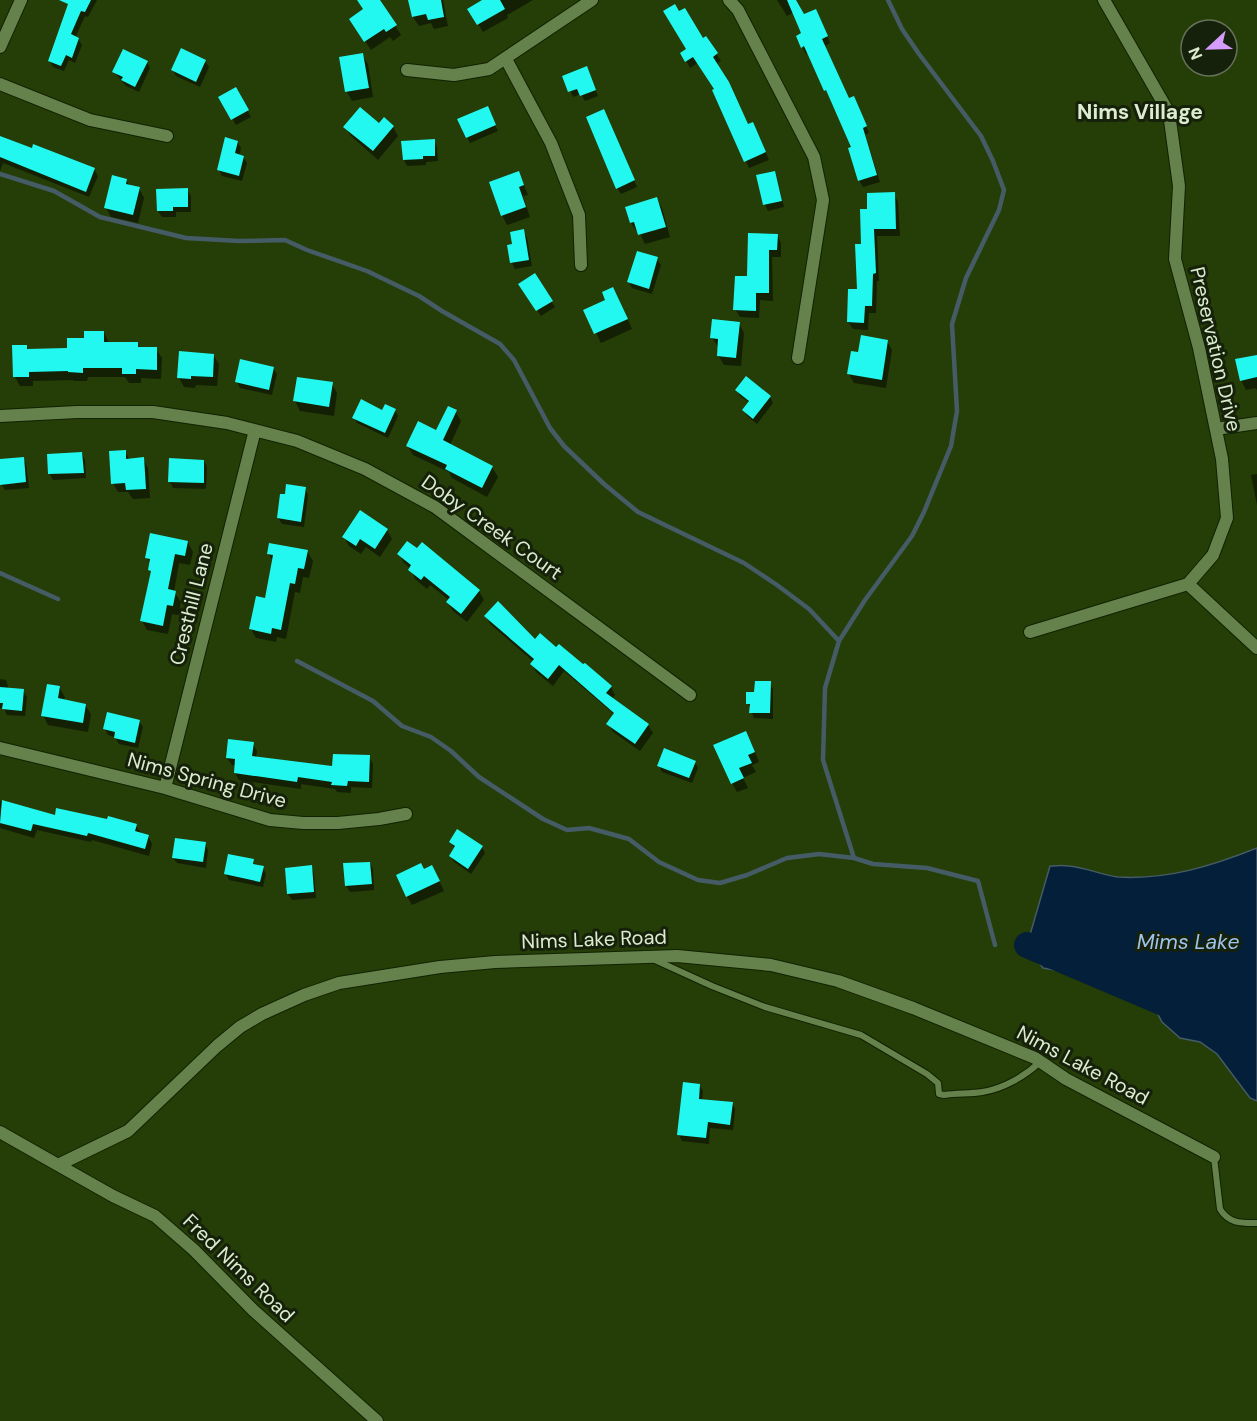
<svg xmlns="http://www.w3.org/2000/svg" width="1257" height="1421" font-family="'DM Sans',sans-serif">
<rect width="100%" height="100%" fill="#253d06"/>
<!-- water -->
<path fill="#041f39" stroke="#455c66" stroke-width="1.5" d="M1257 848V1101L1250 1098 1217 1054 1200 1042 1180 1038 1162 1022 1152 1003 1126 982 1043 968 1027 945 1050 866C1056 866 1062 865 1068 866 1085 867 1101 875 1118 877 1167 880 1212 866 1257 848Z"/>
<!-- shadow -->
<path fill="#0007" d="M72 0H97L88 17 85 16 75 38 78 39 82 45 75 63 69 60 64 71 53 67 50 61Z
M362 0H379L401 35 393 41 390 37 371 50 356 28 364 10Z
M410 0H443L448 26 434 29 431 23 419 26 413 17Z
M493 0H533L507 15 508 18 483 32 469 9Z
M777 0H794L803 16 819 18 830 43 825 46 849 100 857 105 869 133 865 135 880 182 863 187 859 180 853 148 809 53 806 54 802 47 803 34 794 12 787 16Z
M706 38 721 61 716 64 748 125 756 130 769 160 749 168 716 90 698 63 690 68 682 53Z
M362 55 368 64 373 97 352 101 347 92 341 58Z
M205 61 209 67 200 87 176 76 173 70Z
M147 62 150 68 139 92 126 86 114 72Z
M589 74 598 96 585 101 581 94 573 97 564 76Z
M235 89 251 117 236 125 220 98Z
M490 114 498 131 470 143 467 137Z
M607 117 637 187 621 194 617 188Z
M379 125 393 127 398 136 378 160 351 136 345 127Z
M0 137 94 169 98 176 89 197 3 163 0 171Z
M434 141 437 147 438 161 426 162V165L407 166 404 160 403 143Z
M237 142 241 148 239 156 243 157 247 163 242 181 222 176 219 170Z
M774 172 777 178 784 207 768 211 765 205 758 176Z
M519 173 528 195 523 196 530 217 507 225 502 215Z
M126 180 130 186 139 188 144 198 138 223 111 217 106 208Z
M158 190H187L191 196V212H176V217H162L158 211Z
M894 194 898 202 900 236H877L879 281H877L876 313H869L868 330 853 329 848 322 859 291 862 245Z
M657 199 662 208 670 237 645 244 639 231 637 232 631 223 627 208Z
M523 231 527 237 532 266 515 269 512 263 509 246 514 245Z
M777 235 781 243V257H772L773 301 760 300 759 318 740 317 735 309 749 278Z
M657 259 661 265 652 294 632 288 629 282Z
M524 290 551 301 555 307 541 316Z
M618 298 632 329 601 343 585 310Z
M739 323 744 333 741 366 724 365 718 355 719 348 712 338Z
M104 332 109 343 137 344 140 348 156 349 162 358 161 379 141 378V383H129L125 377H88L87 381H74L73 380 33 381V386H20L15 377 26 346 29 350 69 349Z
M887 341 892 350 886 388 854 383 849 374 860 354Z
M213 355 219 364 217 386 196 385 195 388 184 387 179 378Z
M1257 356V390L1255 388 1246 390 1241 380Z
M273 368 277 374 272 395 240 388 237 382Z
M746 378 770 397 773 403 757 424 747 416 744 410 750 403 740 396 737 390Z
M332 384 337 393 334 416 300 411 295 401Z
M395 410 398 416 388 438 357 423 354 418Z
M456 412 461 421 450 445 492 467 498 477 487 497 452 478 449 472 413 455 408 446 437 432Z
M125 452 130 460 143 459 148 468 150 498 133 499 128 492H118L113 483Z
M82 454 85 460 86 478 53 480 50 474Z
M23 458 26 464 29 488 5 490 1 484 0 460Z
M204 461 207 467 206 489 173 488 170 482Z
M1257 474V505L1251 475Z
M305 489 308 495 304 527 282 524 278 518Z
M387 530 392 539 380 557 366 547 361 554 349 546 344 537Z
M188 543 193 552 190 565 179 563 174 592 181 602 178 615 172 614 168 634 147 630 142 621 152 573 150 570 151 565 147 558Z
M307 551 313 561 309 578 303 577 300 593 295 592 286 639 277 637 276 642 256 638 251 629 266 599 273 562 269 554Z
M399 554 479 591 484 600 467 622 453 611 447 602 449 600 430 585 427 589 415 579 411 569 404 563Z
M486 616 535 641 611 687 615 695 612 699 648 725 653 733 640 751 613 732 608 724 615 715 564 671 553 686 536 672 532 664 534 662 490 624Z
M0 679 6 680 9 690 23 691 27 697 25 716 7 715 4 709 0 708Z
M770 683 773 689V719L754 718 748 703 756 693Z
M59 687 65 697 64 701 85 705 91 714 88 732 48 725 43 715Z
M139 721 143 727 138 748 119 744 115 737 108 735 105 729Z
M751 742 759 762 752 765 756 772 743 778 748 788 737 792 732 783Z
M253 744 257 751 256 758 334 768 369 757 373 764 372 788 351 787V793L337 792 335 789 301 784V789L239 780 235 773 236 766 232 765 227 758Z
M695 762 698 768 692 783 662 772 659 766Z
M0 801 56 817 136 826 141 833 148 836 152 844 149 856 92 840 91 842 37 830 34 838 0 828Z
M450 842 482 847 485 853 471 874 454 862 450 856 455 849Z
M205 844 208 850 206 868 177 863 173 858Z
M253 861 256 866 263 868 266 874 263 887 229 880 226 874Z
M370 863 373 869 374 890 350 892 346 886Z
M311 867 314 873 316 898 292 900 288 894Z
M424 871 437 876 444 891 412 905 407 896Z
M699 1085 703 1091 702 1101 732 1103 735 1109 733 1130 710 1128 709 1144 682 1141 679 1135Z"/>
<g fill="none" stroke-linecap="round" stroke-linejoin="round">
<!-- stream -->
<path stroke="#455c66" stroke-width="4.5" d="M0 174 54 191 100 217 186 238 239 241 285 240 307 250 367 271 419 296 442 311 500 344 514 360 550 428 564 446 604 484 638 512 744 563 777 585 809 609 839 641
M0 573 58 599
M297 661 373 701 402 726 431 737 451 751 479 777 543 819 567 830 589 828 629 839 659 862 698 880 720 883 747 875 787 858 819 854 854 858 873 864 927 868 978 881 995 945
M854 858 823 760 825 688 839 641 865 600 912 536 924 512 951 446 957 411 952 324 966 278 999 210 1004 190 993 161 981 136 919 54 902 29 888 0"/>
<!-- river -->
<path stroke="#041f39" stroke-width="26" d="M1027 945 1173 1007"/>
</g>
<!-- building -->
<path fill="#22f8f0" d="M59 0H91L85 12 81 11 71 34 79 38 72 58 66 55 61 66 48 61 68 4Z
M357 0H380L397 25 386 32 384 29 364 42 349 19 363 9Z
M408 0H441L444 17 428 20 426 14 412 17Z
M482 0H500L505 9 477 25 467 9Z
M787 0H796L804 14 816 9 828 36 822 39 849 98 854 96 867 126 863 128 877 175 858 181 848 148 851 147 826 90 824 91 804 46 801 48 796 36 801 33Z
M675 4 679 11 685 8 703 38 706 36 718 53 713 57 729 82 748 124 753 122 766 152 744 162 712 90 714 89 693 57 685 62 680 53 686 49 663 11Z
M181 48 206 60 196 82 171 70Z
M123 49 148 61 135 87 121 80 123 77 112 72Z
M363 53 369 88 345 92 339 57Z
M587 66 596 90 580 96 577 89 568 92 562 76Z
M236 87 249 110 231 120 218 97Z
M488 106 496 125 466 138 457 119Z
M360 107 379 123 384 117 394 126 373 151 343 127Z
M604 109 635 180 616 189 586 117Z
M0 136 32 148 33 144 95 168 86 192 0 157Z
M225 137 238 141 235 153 244 156 239 176 217 170Z
M435 139V156H423V159L403 160 401 141Z
M519 171 524 185 519 187 526 207 501 216 489 182Z
M775 171 782 201 763 205 756 175Z
M112 175 127 179 126 184 140 187 133 215 104 208Z
M188 188V207H173V211H157L156 189Z
M895 192 896 229H874L876 273 873 274 872 306H865L864 323 847 322 848 289H857L855 244H861L860 209H867V193Z
M657 197 666 227 638 235 634 222 630 223 625 207Z
M524 229 529 260 510 263 507 245 512 244 510 232Z
M748 233 778 234 777 250H769V293H756V311L733 310 735 276H747Z
M637 251 658 257 649 289 627 282Z
M535 273 553 301 536 311 518 284Z
M613 287 628 319 594 334 583 310 605 300 602 292Z
M712 319 740 322 736 358 717 356 718 339 710 338Z
M84 331H104V342H138V347H157V370L136 369V374H122V368H83V373L68 372V371L29 372V377H13L12 345H27V349L67 348V338H84Z
M861 335 888 340 882 380 847 374 851 351 858 352Z
M179 351 214 354 213 377 191 376V379L177 378Z
M1257 355V377L1240 381 1235 359Z
M240 359 274 367 269 390 235 382Z
M746 376 771 396 753 419 742 410 749 401 735 390Z
M297 377 333 382 329 407 293 401Z
M361 399 382 410 385 404 396 409 385 433 352 418Z
M448 406 457 410 443 440 493 466 482 488 445 469 447 465 406 446 418 421 436 430Z
M126 450V459L144 457 146 489 126 490 125 483 111 484 109 451Z
M82 452 84 473 48 474 47 454Z
M24 457 26 482 0 485V459Z
M169 458 204 460V483L168 482Z
M286 484 306 487 301 522 277 518 280 494H285Z
M360 510 388 529 375 549 360 539 356 546 342 537Z
M150 533 188 541 185 556 175 554 168 589 176 591 173 606 167 605 163 626 140 621 151 571 148 570 150 559 145 558Z
M407 541 417 548 422 542 480 590 461 614 446 602 450 597 424 576 421 580 408 570 411 565 397 554Z
M269 543 308 550 304 569 298 568 295 584 290 583 281 630 272 628 271 634 249 629 256 596 265 598 273 555 267 554Z
M498 601 535 639 540 633 556 647 559 644 583 664 585 663 612 686 606 693 649 724 635 744 606 724 614 713 559 665 548 679 530 664 534 659 484 616Z
M755 681H771L770 713H749L750 704H746V692H754Z
M47 684 60 686 58 698 86 704 83 723 41 716Z
M0 687 24 689 22 711 2 709 3 703H0Z
M107 712 140 720 135 743 114 738 115 732 103 729Z
M746 731 755 752 748 755 752 763 739 768 744 778 731 784 713 745Z
M228 739 254 742 252 756 332 766 333 754 370 755 369 782 348 781 347 786 331 785 332 782 298 777 297 782 234 773 235 759 226 758Z
M664 748 696 761 689 778 657 766Z
M2 800 55 815 56 808 107 819 108 816 137 824 135 831 149 835 145 849 88 833 87 836 33 824 31 831 0 823Z
M457 829 483 846 468 869 449 856 455 846 449 842Z
M175 838 206 842 203 862 172 858Z
M228 854 254 859 253 864 264 866 260 882 224 874Z
M370 862 372 884 345 886 343 863Z
M421 863 424 869 432 865 440 881 406 897 396 875Z
M312 865 314 892 287 894 285 868Z
M683 1082 700 1084 699 1099 733 1102 730 1125 708 1122 706 1138 677 1135Z"/>
<g fill="none" stroke-linecap="round" stroke-linejoin="round">
<defs>
<path id="lane" d="M655 960 712 986 765 1007 861 1035 927 1074 938 1083 939 1094 944 1095C957 1093 970 1094 982 1092 1003 1089 1025 1076 1040 1062
M1214 1157 1220 1209C1229 1224 1242 1223 1257 1223"/>
<path id="street" d="M729 0 738 10 814 157 823 200 798 358
M0 47 21 0
M506 59 551 143 579 215 581 265
M407 70 454 75 489 69 592 0
M0 84 90 120 167 136
M0 416 77 412H153L227 423 297 441 365 469 435 507 690 695
M1216 429 1257 423
M1188 584 1257 648
M1030 632 1188 584 1213 555 1227 518 1222 459 1199 348 1175 259 1179 186 1169 113 1104 0
M0 748 165 788 270 820 303 823H338L379 819 406 814
M165 788 255 430
M0 1132 58 1165 128 1131 217 1046 240 1027 262 1014 304 995 339 983 440 967 495 962 677 956 771 965 838 981 913 1008 1035 1058 1066 1079 1214 1157
M58 1165 113 1196 155 1216 194 1250 253 1310 377 1421"/>
</defs>
<!-- lane casing -->
<use href="#lane" stroke="#120" stroke-width="8"/>
<!-- street casing -->
<use href="#street" stroke="#120" stroke-width="14"/>
<!-- lane -->
<use href="#lane" stroke="#66824c" stroke-width="6"/>
<!-- street -->
<use href="#street" stroke="#66824c" stroke-width="12"/>
</g>
<g text-anchor="middle" stroke-width="6" stroke-linejoin="round" paint-order="stroke">
<!-- street labels -->
<g font-size="20" fill="#dceccf" stroke="#16210b">
<text transform="translate(1216 349) rotate(77)" y="7">Preservation Drive</text>
<text transform="translate(492 527) rotate(35)" y="7">Doby Creek Court</text>
<text transform="translate(191 604) rotate(-76)" y="7">Cresthill Lane</text>
<text transform="translate(207 780) rotate(15)" y="7">Nims Spring Drive</text>
<text transform="translate(594 939) rotate(-2)" y="7">Nims Lake Road</text>
<text transform="translate(1083 1065) rotate(28)" y="7">Nims Lake Road</text>
<text transform="translate(239 1268) rotate(44)" y="7">Fred Nims Road</text>
</g>
<!-- neighbourhood labels -->
<g font-size="21" font-weight="bold" fill="#dceccf" stroke="#16210b">
<text x="1140" y="119">Nims Village</text>
</g>
<!-- water labels -->
<g font-size="21" font-style="italic" fill="#9ec4ed" stroke="#16210b">
<text x="1188" y="949">Mims Lake</text>
</g>
</g>
<!-- north arrow -->
<g transform="translate(1209 48) rotate(248)"><circle r="28" fill="#16210b" stroke="#657259" stroke-width="1.5"/>
<path d="M0-4.5L10 22L0 15L-10 22Z" fill="#d59cfb"/>
<text y="-9" font-size="16" font-weight="bold" text-anchor="middle" fill="#dceccf">N</text>
</g>
</svg>
